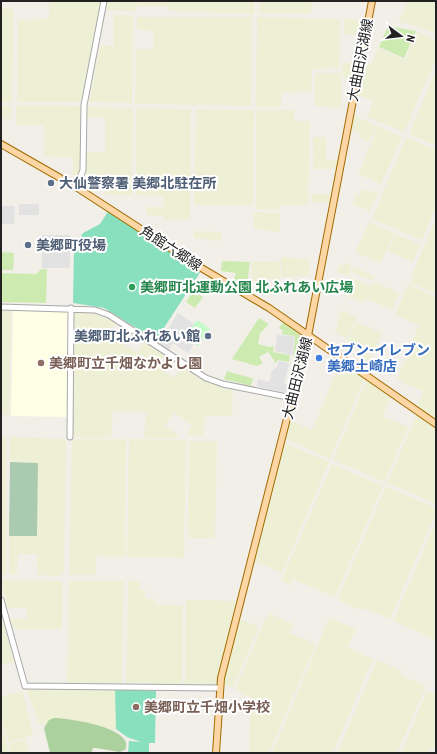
<svg xmlns="http://www.w3.org/2000/svg" width="437" height="754" font-family="'Roboto Condensed','Noto Sans JP',sans-serif">
<rect width="100%" height="100%" fill="#f2efe9"/>
<!-- education -->
<path fill="#ffffe5" d="M13 309H70L68 417 11 416Z"/>
<!-- farmland -->
<path fill="#eef0d5" d="M49 1H101L81 102H17L18 20 49 19Z
M107 1H254V14L169 11 168 6 136 7 135 12 105 10Z
M259 1H312L311 14 259 13Z
M408 1H436V34L417 26 398 22Z
M1 8 14 9 12 102H1Z
M113 15H133L132 103 89 102 100 46H114Z
M137 17H252L251 106 135 104 136 49H153L154 31 137 29Z
M257 17 340 19 339 68 312 69 311 92 282 93 281 107H256Z
M344 19 365 20 361 35 344 34Z
M417 32 436 40V59L404 132 367 117 373 101 358 95 364 62 371 65 378 48 405 60Z
M342 63H356L352 78H343Z
M436 70V146L409 134Z
M315 73H341V108L315 106Z
M16 105 80 106V169L78 175H72L73 158 44 156V125H16Z
M1 106H12L11 119H1Z
M86 107 133 108 132 195H105V176L85 175 86 152H105V117H86Z
M136 108 191 109 190 219 164 220V216L146 215V207H163L164 196 136 195Z
M196 109 254 110 253 205H194Z
M256 110H294V121H310L308 205H279V210L256 209Z
M353 115 377 126 369 142 358 137 360 133 350 129Z
M378 126 402 137 381 184 358 174Z
M313 137H326V160H338L336 169H313V160H320L313 159Z
M406 137 436 150V207L422 240 372 219Z
M363 189 378 193 370 211 353 204 356 193 360 195Z
M312 194H332L330 203 311 202Z
M254 212 280 213V232L254 229Z
M436 219V294L411 283 414 277 411 276Z
M369 222 394 233 381 263 355 252Z
M194 231 221 232V241L194 238Z
M395 234 420 244 413 262 388 251Z
M281 257 309 259V276L281 277Z
M252 262H280L279 285 269 278 265 283 252 281Z
M344 263 351 266 350 276 337 273 338 265 343 266Z
M353 267 375 276 373 281 352 272Z
M350 277 371 286 364 303 346 296Z
M338 278 348 280 346 292 337 288Z
M374 282 399 293 392 310 366 299Z
M408 284 436 297V420L417 408 423 391 397 380 419 325 395 315Z
M1 309 11 310 9 415H1Z
M341 310 357 317 348 339 335 333Z
M73 311 90 312 116 323 107 336 113 340 115 338 137 353 146 341 165 354 157 367 174 378 182 366 204 379 233 388 232 416H205L203 436 187 435 192 425 174 413 165 425 178 435 179 438H144L146 412 113 411 111 437H70Z
M356 322 382 333 373 354 348 343Z
M361 350 372 355 365 371 358 367 360 363 356 360Z
M341 361 365 378 330 459 284 438 289 420 312 430Z
M367 379 391 396 383 416 408 427 385 482 333 460Z
M417 414 436 426V504L387 483Z
M1 437H7L6 575 1 574Z
M10 437 65 439 66 441 64 572 61 576 37 575V554H18L17 574 9 575V536L37 535 38 463 10 462Z
M74 439H126L125 557 96 556V575H70L69 573 72 442Z
M129 439 186 440 184 558 127 557Z
M189 441H217L215 538H188Z
M286 444 329 462 282 573 253 560 282 447Z
M332 464 383 486 335 597 292 579 290 585 281 581Z
M386 486 436 508V513L390 619 365 608 364 611 337 600Z
M436 521V640L393 621Z
M1 580 60 581 63 583 62 629H14L10 619H26L27 608H7Z
M71 581H124L122 683H67L69 583Z
M128 581H140L139 590H145V599H155V605H183L182 684 126 683Z
M186 600 237 601 216 685H185Z
M268 613 293 624 289 633 316 644 269 753H249L251 698 235 689Z
M238 618 259 627 233 688 221 683Z
M329 618 356 629 348 648 373 659 333 753H272Z
M1 621H3L14 662 1 665Z
M377 660 402 671 401 675 426 686 397 753H337Z
M25 686 116 687 117 730 39 724Z
M427 691 436 695V746L426 753H401Z
M23 692 33 735 8 742 1 719V696Z
M1 723 9 753H1Z
M25 739 29 753H11L8 744Z"/>
<!-- grass -->
<path fill="#cdebb0" d="M388 26 416 31 404 58 379 47Z
M1 252 14 253 13 270H1Z
M222 261 250 262 246 293 232 284 236 273 221 271Z
M41 269H47L46 303 1 302V273L36 274Z
M210 277 214 280 205 294 195 287 201 280 206 283Z
M193 291 203 297 195 308 186 302Z
M259 318 269 324 260 333 258 344 269 347 274 346 273 352 290 355 289 362 278 360 276 363 268 352 259 357 263 363 257 366 232 359Z
M283 322C308 338 304 341 297 368H295L297 359 293 358 295 336 281 334 283 331 279 328Z
M227 371 251 378 253 377 251 386 224 379Z"/>
<!-- forest -->
<path fill="#add19e" d="M54 718C68 718 137 728 125 750L119 752 96 748H93L91 753H50L44 728 49 720Z"/>
<!-- cemetery -->
<path fill="#aacbaf" d="M10 462 38 463 37 536H9Z"/>
<!-- park -->
<path fill="#c8facc" d="M196 321H199L210 329 198 346 185 338Z"/>
<!-- pitch -->
<path fill="#88e0be" d="M109 210 201 271 156 340 104 308 73 303 74 247 83 233 100 224Z
M115 689 156 691 155 743H149V753H128L129 741 141 742 127 737 116 729Z"/>
<!-- parking -->
<path fill="#e2e2e2" d="M21 204H37L39 206V215H19V206Z
M1 206H15L14 224H1Z
M42 235H70V268H42Z
M178 313 194 324 185 338 194 344 188 353 173 343 169 350 159 343Z
M277 335 294 336 293 355 275 351Z
M279 361 289 363 284 384 288 385 286 393 257 386 258 379 269 382 272 371 277 367Z"/>
<g fill="none" stroke-linecap="round" stroke-linejoin="round">
<defs>
<path id="minor" d="M76 187 83 170 84 105 104 1
M1 307 95 310 109 315 206 378 223 384 292 398
M70 437 71 308
M1 600 25 686 219 688"/>
<path id="major" d="M1 144 76 187 198 266 269 308 436 424
M216 753 221 678 308 336 372 1"/>
</defs>
<!-- minor casing -->
<use href="#minor" stroke="#a9a9a9" stroke-width="7"/>
<!-- major casing -->
<use href="#major" stroke="#a06b00" stroke-width="8"/>
<!-- minor -->
<use href="#minor" stroke="#fff" stroke-width="5"/>
<!-- major -->
<use href="#major" stroke="#fcd6a4" stroke-width="6"/>
</g>
<!-- markers -->
<g fill="#5c6f8a" stroke="#fff" stroke-width="1.5">
<circle cx="51" cy="183" r="4"/>
<circle cx="28" cy="245" r="4"/>
<circle cx="208" cy="336" r="4"/>
</g>
<circle fill="#2e9e5b" stroke="#fff" stroke-width="1.5" cx="132" cy="287" r="4"/>
<circle fill="#3f7fe0" stroke="#fff" stroke-width="1.5" cx="319" cy="358" r="4"/>
<g fill="#8d6e63" stroke="#fff" stroke-width="1.5">
<circle cx="41" cy="363" r="4"/>
<circle cx="136" cy="707" r="4"/>
</g>
<g text-anchor="middle" stroke-width="4" stroke-linejoin="round" paint-order="stroke">
<!-- street labels -->
<g font-size="14" fill="#222" stroke="#fff">
<text transform="translate(360 60) rotate(-79)" y="5">大曲田沢湖線</text>
<text transform="translate(171 248) rotate(33)" y="5">角館六郷線</text>
<text transform="translate(297 378) rotate(-76)" y="5">大曲田沢湖線</text>
</g>
<!-- service labels -->
<g font-size="14" font-weight="bold" fill="#4e5e75" stroke="#fff" text-anchor="start">
<text x="59" y="188">大仙警察署 美郷北駐在所</text>
<text x="36" y="250">美郷町役場</text>
<text x="200" y="341" text-anchor="end">美郷町北ふれあい館</text>
</g>
<!-- leisure labels -->
<g font-size="14" font-weight="bold" fill="#27864d" stroke="#fff" text-anchor="start">
<text x="140" y="292">美郷町北運動公園 北ふれあい広場</text>
</g>
<!-- shop labels -->
<g font-size="14" font-weight="bold" fill="#366cbe" stroke="#fff" text-anchor="start">
<text x="327" y="355">セブン-イレブン<tspan x="327" dy="16">美郷土崎店</tspan></text>
</g>
<!-- education labels -->
<g font-size="14" font-weight="bold" fill="#785e54" stroke="#fff" text-anchor="start">
<text x="49" y="368">美郷町立千畑なかよし園</text>
<text x="144" y="712">美郷町立千畑小学校</text>
</g>
</g>
<!-- border -->
<rect width="437" height="754" fill="none" stroke="#222222" stroke-width="4"/>
<!-- north arrow -->
<g transform="translate(401 36) rotate(105)" stroke="#ffffff" stroke-width="3" paint-order="stroke">
<path d="M0-3L7 15L0 10L-7 15Z" fill="#222222"/>
<text y="-6" font-size="11" font-weight="bold" text-anchor="middle" fill="#222222">N</text>
</g>
</svg>
